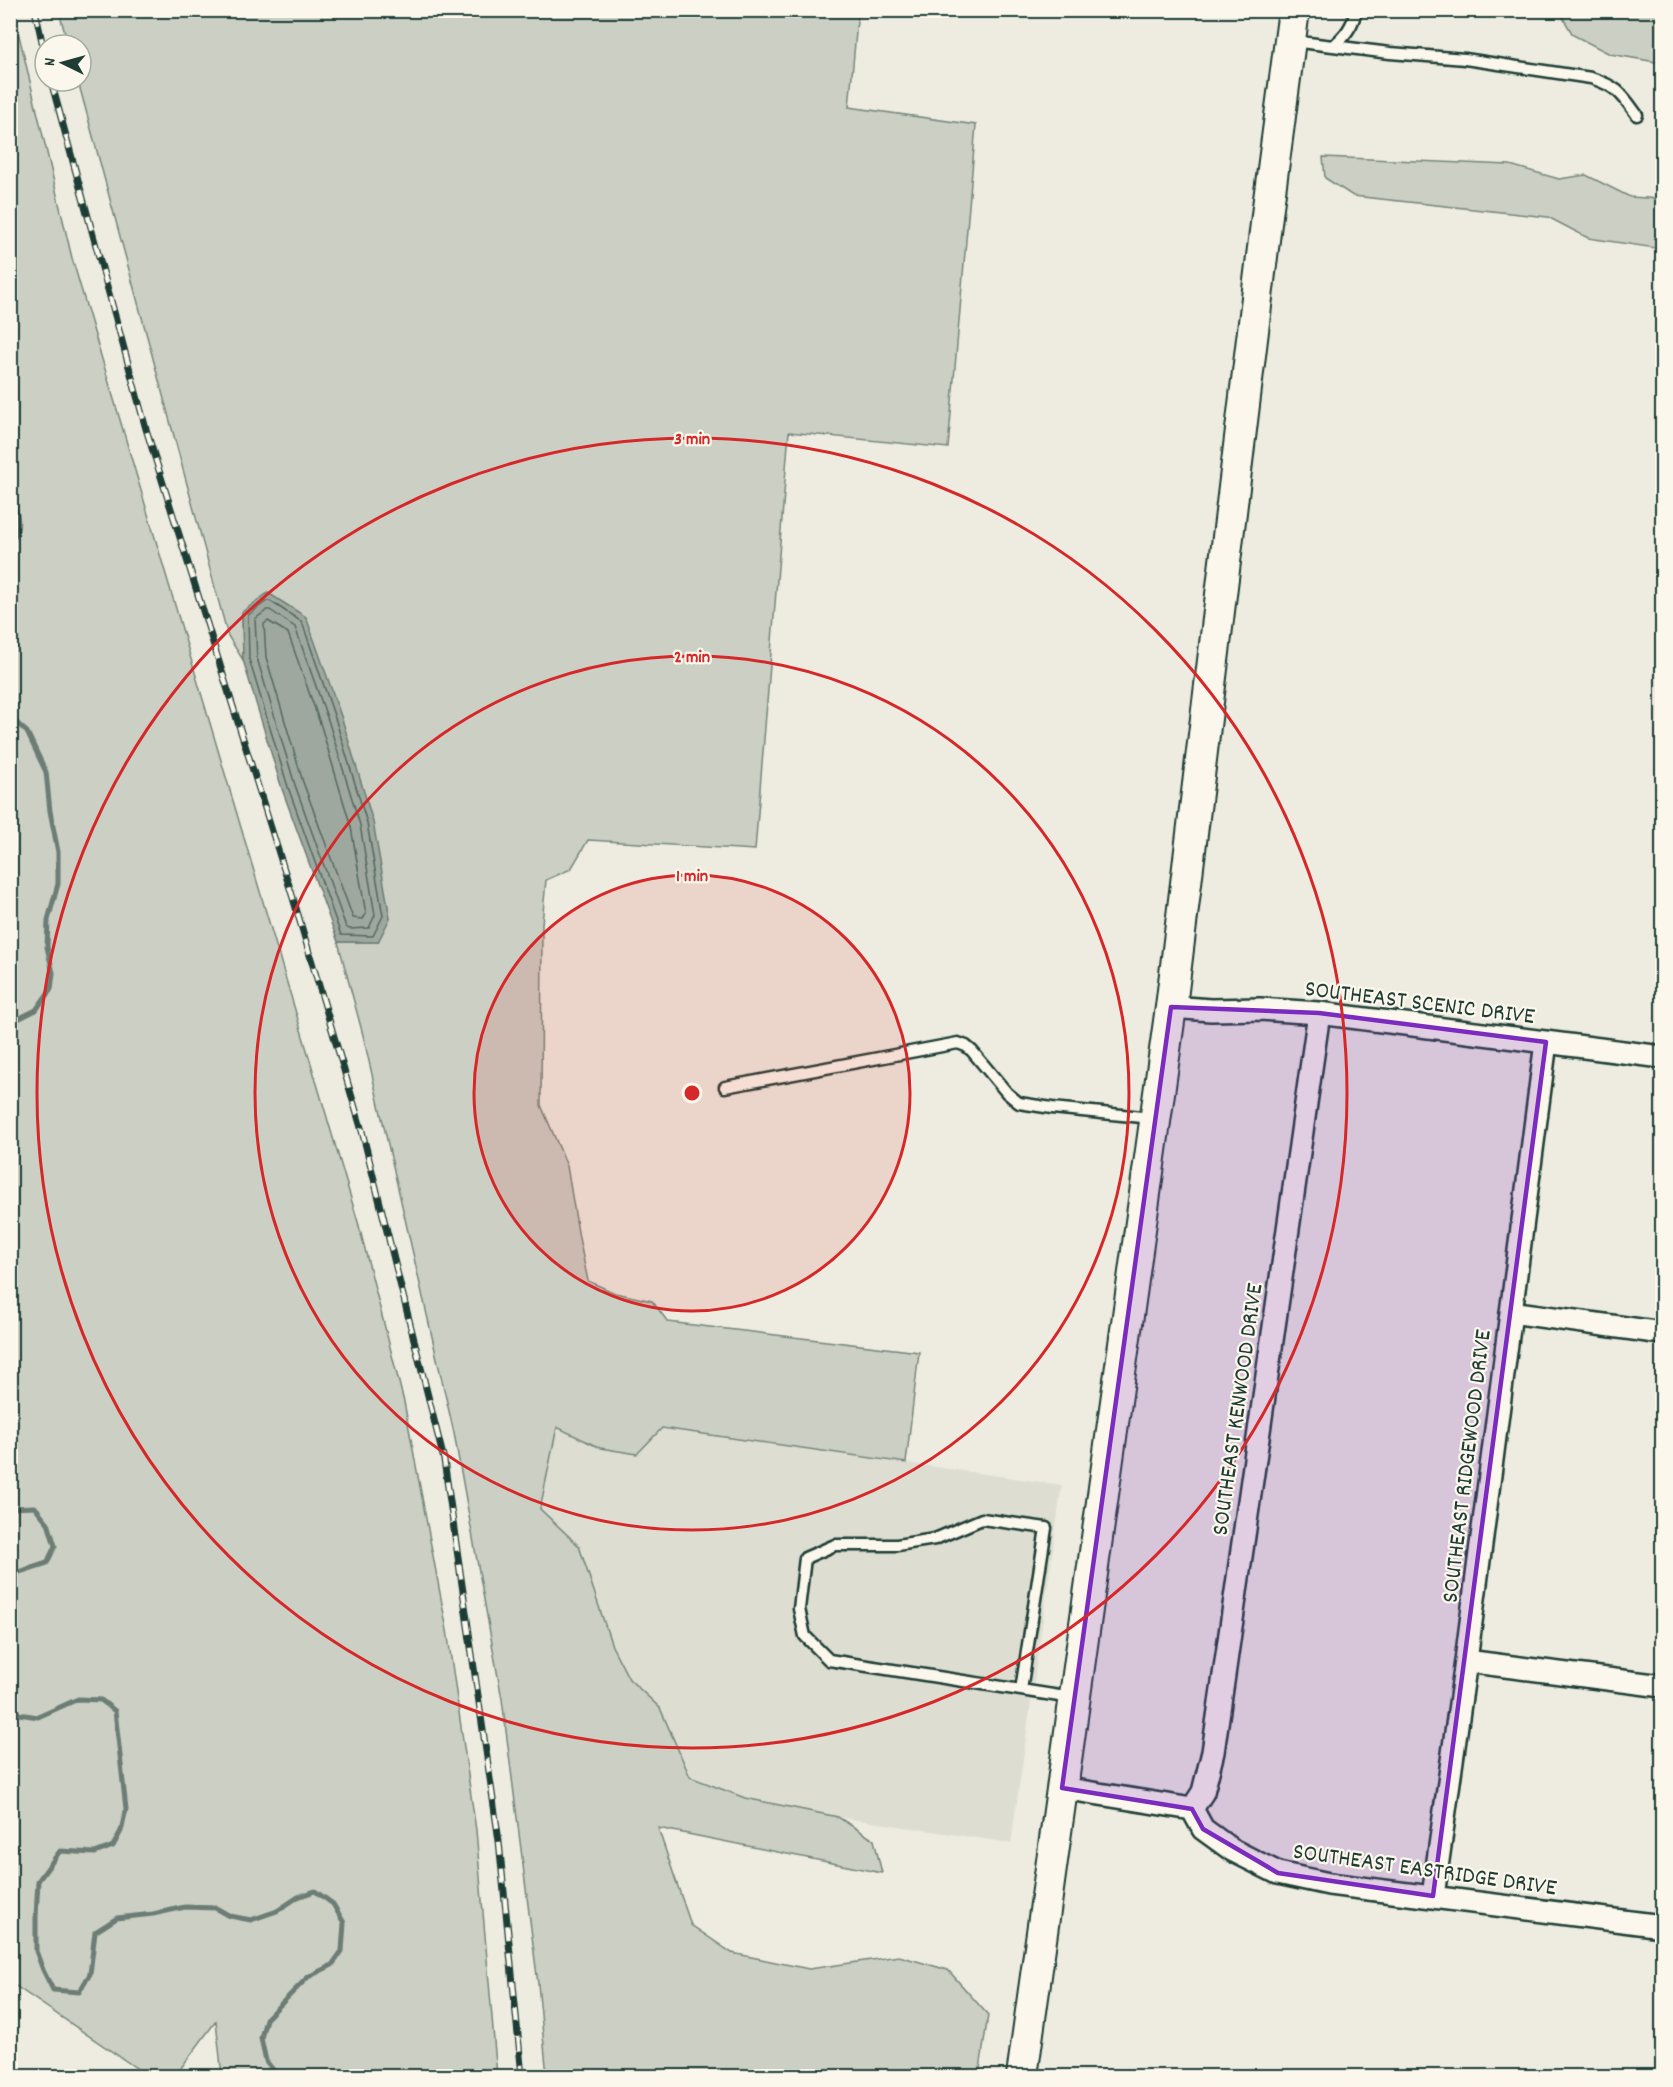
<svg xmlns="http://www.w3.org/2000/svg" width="1673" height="2087" font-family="Dekko,sans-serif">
<rect width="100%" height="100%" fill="#eeece1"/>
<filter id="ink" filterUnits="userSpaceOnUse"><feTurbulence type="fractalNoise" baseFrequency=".0167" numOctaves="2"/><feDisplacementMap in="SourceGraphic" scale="12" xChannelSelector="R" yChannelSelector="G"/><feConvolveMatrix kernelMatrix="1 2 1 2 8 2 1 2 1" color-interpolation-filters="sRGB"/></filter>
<g filter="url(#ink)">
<!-- built -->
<path fill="#ddddd2" d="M557 1427 600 1448 662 1428 1062 1485 1011 1843 838 1817 745 1798 689 1777 660 1708 629 1679 612 1646 579 1546 540 1509Z"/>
<!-- green -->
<path fill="#cbcfc4" stroke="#75867c" stroke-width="1.5" d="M13 10 72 258 358 1222 404 1402 447 1630 476 1830 497 2076H222L216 2021 175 2076H148L14 1985H11L10 948 13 944 10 927V11Z
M59 11H858L849 107 976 125 948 448 789 432 755 850 588 840 571 869 546 880 542 924 541 1105 567 1166 579 1238 588 1281 615 1293 652 1301 668 1322 919 1352 906 1463 662 1428 637 1454 600 1448 557 1427 540 1509 579 1546 612 1646 629 1679 660 1708 690 1777 745 1798 838 1817 874 1840 882 1873 658 1828 691 1925 732 1953 809 1969 899 1956 948 1970 988 2015 979 2076H547L538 1984 502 1699 454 1433 363 1035 338 942H378L242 612 243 660 228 636 78 81H81V45H68Z
M1559 11H1662V63L1610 54 1573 35Z
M1323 157 1510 165 1559 179 1586 175 1630 197 1662 199V249L1588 238 1548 217 1353 196 1325 178Z"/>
<!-- water -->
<path fill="#9fa89f" stroke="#6c7d74" stroke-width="1.5" d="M268 593 306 617 342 719 373 822 390 918 378 942H338L282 789 243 660 242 612Z"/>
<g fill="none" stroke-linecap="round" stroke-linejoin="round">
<!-- shore -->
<path stroke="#52685f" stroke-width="1.5" d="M267 601H270L302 622 336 721 367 823 383 916 373 936 341 935 288 787 249 659 248 615Z
M267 610H270L295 627 329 723 360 825 375 915 369 928 349 929 346 927 295 785 257 658 255 619Z
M268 621 288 633 321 726 351 827 366 914 363 919 353 918 303 782 266 657 264 624Z"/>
<!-- stream -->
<path stroke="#6c7d74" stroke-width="5" d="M10 491C16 508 24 528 10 543
M10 717 27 732 46 772 50 811 58 852V884L48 920 47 947 53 973 51 989 36 1010 10 1023
M10 1508 35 1507 48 1523 55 1546 47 1563 10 1575
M10 1702 19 1714 38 1717 78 1699 101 1700 115 1711 126 1809 121 1831 113 1846 95 1853 60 1851 38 1881 36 1917V1951L43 1970 53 1990 79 1992 90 1974 95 1932 117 1918 153 1914 185 1907 216 1908 230 1916 251 1920 277 1911 298 1897 315 1891 333 1904 344 1923 342 1951 332 1965 308 1977 266 2019 261 2038 266 2061 278 2076"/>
<defs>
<path id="lane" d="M1292 41 1390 53 1465 59 1591 78C1618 87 1621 93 1637 115
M1333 46C1345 36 1353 26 1356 10
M725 1087 958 1043 966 1046 972 1051 1007 1093 1019 1103 1052 1108 1152 1118
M1021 1690 1046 1528 982 1519 935 1539 897 1545H835L805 1558 799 1609 805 1636 829 1660 1072 1698"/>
<path id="street" d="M1171 1007 1211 1010 1260 1009 1319 1013 1662 1057
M1511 1312 1662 1333
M1466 1661 1662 1686
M1062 1788 1192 1809 1203 1829 1232 1850 1278 1873 1329 1884 1662 1926
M1192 1809 1203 1792 1213 1752 1319 1013
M1433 1896 1466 1661 1546 1042"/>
<path id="secondary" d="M1022 2076 1171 1007 1268 207 1294 10"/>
</defs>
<!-- lane casing -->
<use href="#lane" stroke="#1f3d34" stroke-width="15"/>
<!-- street casing -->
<use href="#street" stroke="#1f3d34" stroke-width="26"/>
<!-- secondary casing -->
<use href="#secondary" stroke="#1f3d34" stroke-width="34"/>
<!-- lane -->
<use href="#lane" stroke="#fbf7ec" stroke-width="10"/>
<!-- street -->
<use href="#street" stroke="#fbf7ec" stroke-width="21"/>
<!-- secondary -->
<use href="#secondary" stroke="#fbf7ec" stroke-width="30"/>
<defs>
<path id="rail" d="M35 10 45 55
M51 81 146 429 293 898 362 1131 444 1460 499 1841 522 2076"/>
</defs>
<!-- rail casing -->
<use href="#rail" stroke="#1f3d34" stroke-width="7"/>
<!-- rail -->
<use href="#rail" stroke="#fbf7ec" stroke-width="4.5" stroke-dasharray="14" stroke-linecap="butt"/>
</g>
</g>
<!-- marked area -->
<path fill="#7b2cbf" fill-opacity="0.2" stroke="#7b2cbf" stroke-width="4.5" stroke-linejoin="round" d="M1171 1007 1319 1013 1546 1042 1433 1896 1278 1873 1203 1829 1192 1809 1062 1788Z"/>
<!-- distance rings -->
<circle cx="692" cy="1093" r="218" fill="#d62828" fill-opacity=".12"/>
<g fill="none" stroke="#d62828" stroke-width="3">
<circle cx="692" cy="1093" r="218"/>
<circle cx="692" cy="1093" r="437"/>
<circle cx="692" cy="1093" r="655"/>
</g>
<g text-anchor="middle" stroke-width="4.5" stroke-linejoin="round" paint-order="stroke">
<!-- street labels -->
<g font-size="24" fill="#1f3d34" stroke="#fbf7ec">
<text transform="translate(1420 1001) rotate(7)" y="8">SOUTHEAST SCENIC DRIVE</text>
<text transform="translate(1236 1409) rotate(-82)" y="8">SOUTHEAST KENWOOD DRIVE</text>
<text transform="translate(1465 1466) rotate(-83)" y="8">SOUTHEAST RIDGEWOOD DRIVE</text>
<text transform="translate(1425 1868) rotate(8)" y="8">SOUTHEAST EASTRIDGE DRIVE</text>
</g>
</g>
<circle cx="692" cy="1093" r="9" fill="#d62828" stroke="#fbf7ec" stroke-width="3"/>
<g font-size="18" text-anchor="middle" font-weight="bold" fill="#d62828" stroke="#fbf7ec" stroke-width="4.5" stroke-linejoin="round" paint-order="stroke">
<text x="692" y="444">3 min</text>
<text x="692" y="662">2 min</text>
<text x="692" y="881">1 min</text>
</g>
<!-- margin -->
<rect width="1673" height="2087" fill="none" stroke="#fbf7ec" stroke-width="36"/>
<rect x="18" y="18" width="1637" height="2051" fill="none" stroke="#1f3d34" stroke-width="2" filter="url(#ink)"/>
<!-- north arrow -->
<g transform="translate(63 63) rotate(275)"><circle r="28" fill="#fbf7ec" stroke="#a3ada2" stroke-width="1.5"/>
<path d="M0-4.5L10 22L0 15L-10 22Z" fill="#1f3d34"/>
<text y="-9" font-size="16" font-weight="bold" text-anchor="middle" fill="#1f3d34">N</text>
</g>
</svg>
